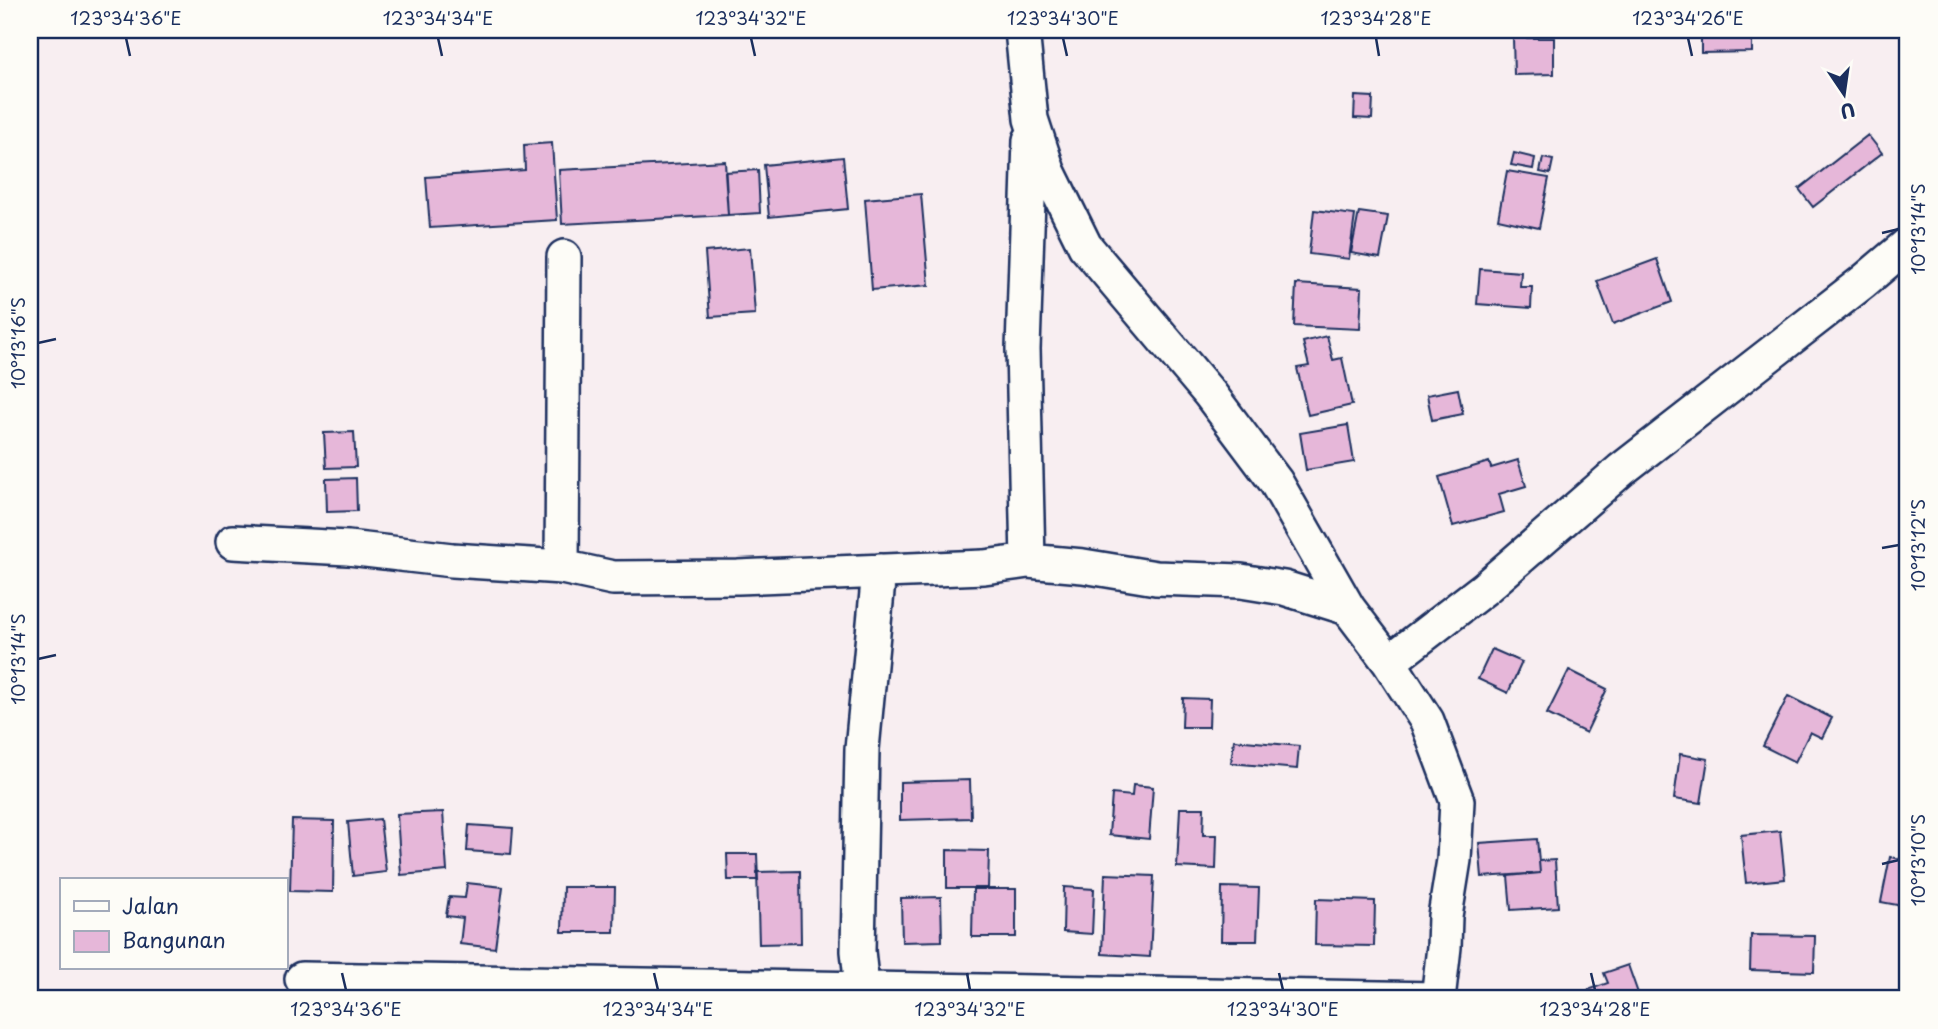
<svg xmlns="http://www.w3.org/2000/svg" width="1938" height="1029" font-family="'Playpen Sans',sans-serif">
<rect width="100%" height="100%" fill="#f8eef1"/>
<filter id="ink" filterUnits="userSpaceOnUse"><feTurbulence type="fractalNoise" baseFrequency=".0143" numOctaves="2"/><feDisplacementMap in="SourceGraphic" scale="14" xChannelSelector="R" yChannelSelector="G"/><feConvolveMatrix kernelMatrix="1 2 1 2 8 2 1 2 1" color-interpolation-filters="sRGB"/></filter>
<g filter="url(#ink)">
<!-- building -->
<path fill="#e6b7d9" stroke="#1b2f5e" stroke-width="2" d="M1701 30H1752V52L1701 53Z
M1513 38H1554V74L1514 75Z
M1355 96 1373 97 1372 119 1354 118Z
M1868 135 1882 153 1813 207 1799 189Z
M552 143 557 220 430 228 426 177 525 170 524 145Z
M1514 153 1535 158 1533 169 1511 165Z
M843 157 848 209 769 217 764 165Z
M1543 158 1553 160 1550 174 1540 172Z
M725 161 728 215 562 224 559 170Z
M758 170 760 213 728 215 725 172Z
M1507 171 1549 178 1539 228 1498 219Z
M921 194 929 285 872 290 865 199Z
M1314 210 1355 215 1349 259 1309 254Z
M1359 212 1388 216 1380 258 1351 253Z
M750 248 755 314 710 317 705 252Z
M1657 259 1672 302 1613 324 1597 281Z
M1480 269 1521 272 1520 287H1532L1531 308 1477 304Z
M1296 284 1362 288 1360 329 1294 326Z
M1327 336 1333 360 1342 358 1352 405 1308 415 1297 368 1309 366 1303 342Z
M1458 389 1463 414 1432 420 1427 395Z
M1348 425 1354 462 1306 470 1300 433Z
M354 432 356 467 326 468 324 433Z
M1518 460 1526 486 1499 494 1504 512 1453 526 1439 477 1489 462 1491 468Z
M356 478 357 511 327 512 326 479Z
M1492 649 1522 662 1508 693 1478 679Z
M1569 670 1607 689 1586 733 1547 714Z
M1788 696 1832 718 1822 738 1810 732 1795 762 1763 746Z
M1183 698 1210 699 1209 727H1182Z
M1234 740 1299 746 1297 769 1231 763Z
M1680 754 1708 759 1701 803 1674 799Z
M970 780 971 818 900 820V782Z
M1133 785 1153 787 1149 839 1109 835 1112 794 1132 796Z
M1180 808H1204L1203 835H1217L1216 869 1177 867Z
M443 812 447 871 401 875 397 814Z
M380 819 386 872 353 876 348 822Z
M292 820 334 821 333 892 290 891Z
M469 825 513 828 511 854 467 851Z
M1780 831 1785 879 1746 883 1741 835Z
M1537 839 1540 873 1482 877 1479 843Z
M947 850 989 851 988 888H947Z
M727 854H757L758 880H728Z
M1890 857 1908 860V907L1881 902Z
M1555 860 1558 907 1511 910 1508 876 1540 873 1539 861Z
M800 871 801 943 759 944 757 872Z
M1105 874 1154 876 1150 957 1102 954Z
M467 883 503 887 495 948 460 944 463 918 446 916 449 897 465 898Z
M563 887H615L614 932H562Z
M1064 887 1094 889 1092 934 1063 932Z
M1222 887 1259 888 1257 941H1221Z
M973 889H1016V937H972Z
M941 897 942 941 902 942 901 898Z
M1316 899 1375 901 1374 946 1315 945Z
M1751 935 1815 936 1814 972 1750 970Z
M1628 965 1640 999H1591L1588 990 1608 983 1604 973Z"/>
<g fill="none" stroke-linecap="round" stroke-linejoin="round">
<defs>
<path id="minor" d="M1022 30 1031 119 1048 171 1085 246 1210 394 1276 482 1348 608
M233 542 348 548 452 560 562 567 613 578 738 577 984 567 1028 561 1083 566 1156 578 1241 581 1284 588 1348 608 1389 662 1427 721 1457 801 1454 860 1445 916 1444 947 1438 999
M1028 561 1023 349 1030 140
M562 567 564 257
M1389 662 1485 588 1621 470 1863 282 1908 244
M302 979 1438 999
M862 988 858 951 862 749 879 571"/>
</defs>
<!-- minor casing -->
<use href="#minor" stroke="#1b2f5e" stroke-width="38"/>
<!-- minor -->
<use href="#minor" stroke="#fdfcf7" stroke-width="33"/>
</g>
</g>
<!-- ticks -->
<path fill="none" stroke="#1b2f5e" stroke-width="2.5" d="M126 38 130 56M438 38 442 56M751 38 755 56M1063 38 1067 56M1376 38 1379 56M1688 38 1692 56M1882 233 1899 229M38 343 56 339M1882 548 1899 545M38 659 56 655M1882 864 1899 860M342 973 346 990M654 973 658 990M967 973 970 990M1279 973 1283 990M1591 973 1595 990"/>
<!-- margin -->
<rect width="1938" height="1029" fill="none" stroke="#fdfcf7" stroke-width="77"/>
<!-- legend -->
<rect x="60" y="878" width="228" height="91" fill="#fdfcf7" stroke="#a3aaba" stroke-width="2"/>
<rect x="74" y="901" width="35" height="10" fill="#fdfcf7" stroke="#a3aaba" stroke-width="2"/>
<text x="122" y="914" font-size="21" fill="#1b2f5e">Jalan</text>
<rect x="74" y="931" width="35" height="21" fill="#e6b7d9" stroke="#a3aaba" stroke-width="2"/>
<text x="122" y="948" font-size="21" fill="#1b2f5e">Bangunan</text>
<!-- north arrow -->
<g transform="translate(1844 94) rotate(167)" stroke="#fdfcf7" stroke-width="5" paint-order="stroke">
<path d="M0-5L12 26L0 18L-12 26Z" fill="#1b2f5e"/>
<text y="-10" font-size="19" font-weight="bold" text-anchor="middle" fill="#1b2f5e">U</text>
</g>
<rect x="38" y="38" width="1861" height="952" fill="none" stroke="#1b2f5e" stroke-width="2.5"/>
<g font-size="18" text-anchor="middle" fill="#1b2f5e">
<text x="126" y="25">123°34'36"E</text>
<text x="438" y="25">123°34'34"E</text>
<text x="751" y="25">123°34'32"E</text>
<text x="1063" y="25">123°34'30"E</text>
<text x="1376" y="25">123°34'28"E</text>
<text x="1688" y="25">123°34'26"E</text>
<text transform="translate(1919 229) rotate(-90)" y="6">10°13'14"S</text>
<text transform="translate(19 343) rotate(-90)" y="6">10°13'16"S</text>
<text transform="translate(1919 545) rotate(-90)" y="6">10°13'12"S</text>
<text transform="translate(19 659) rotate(-90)" y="6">10°13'14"S</text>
<text transform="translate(1919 860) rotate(-90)" y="6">10°13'10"S</text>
<text x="346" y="1016">123°34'36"E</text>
<text x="658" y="1016">123°34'34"E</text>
<text x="970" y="1016">123°34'32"E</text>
<text x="1283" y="1016">123°34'30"E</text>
<text x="1595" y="1016">123°34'28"E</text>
</g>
</svg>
